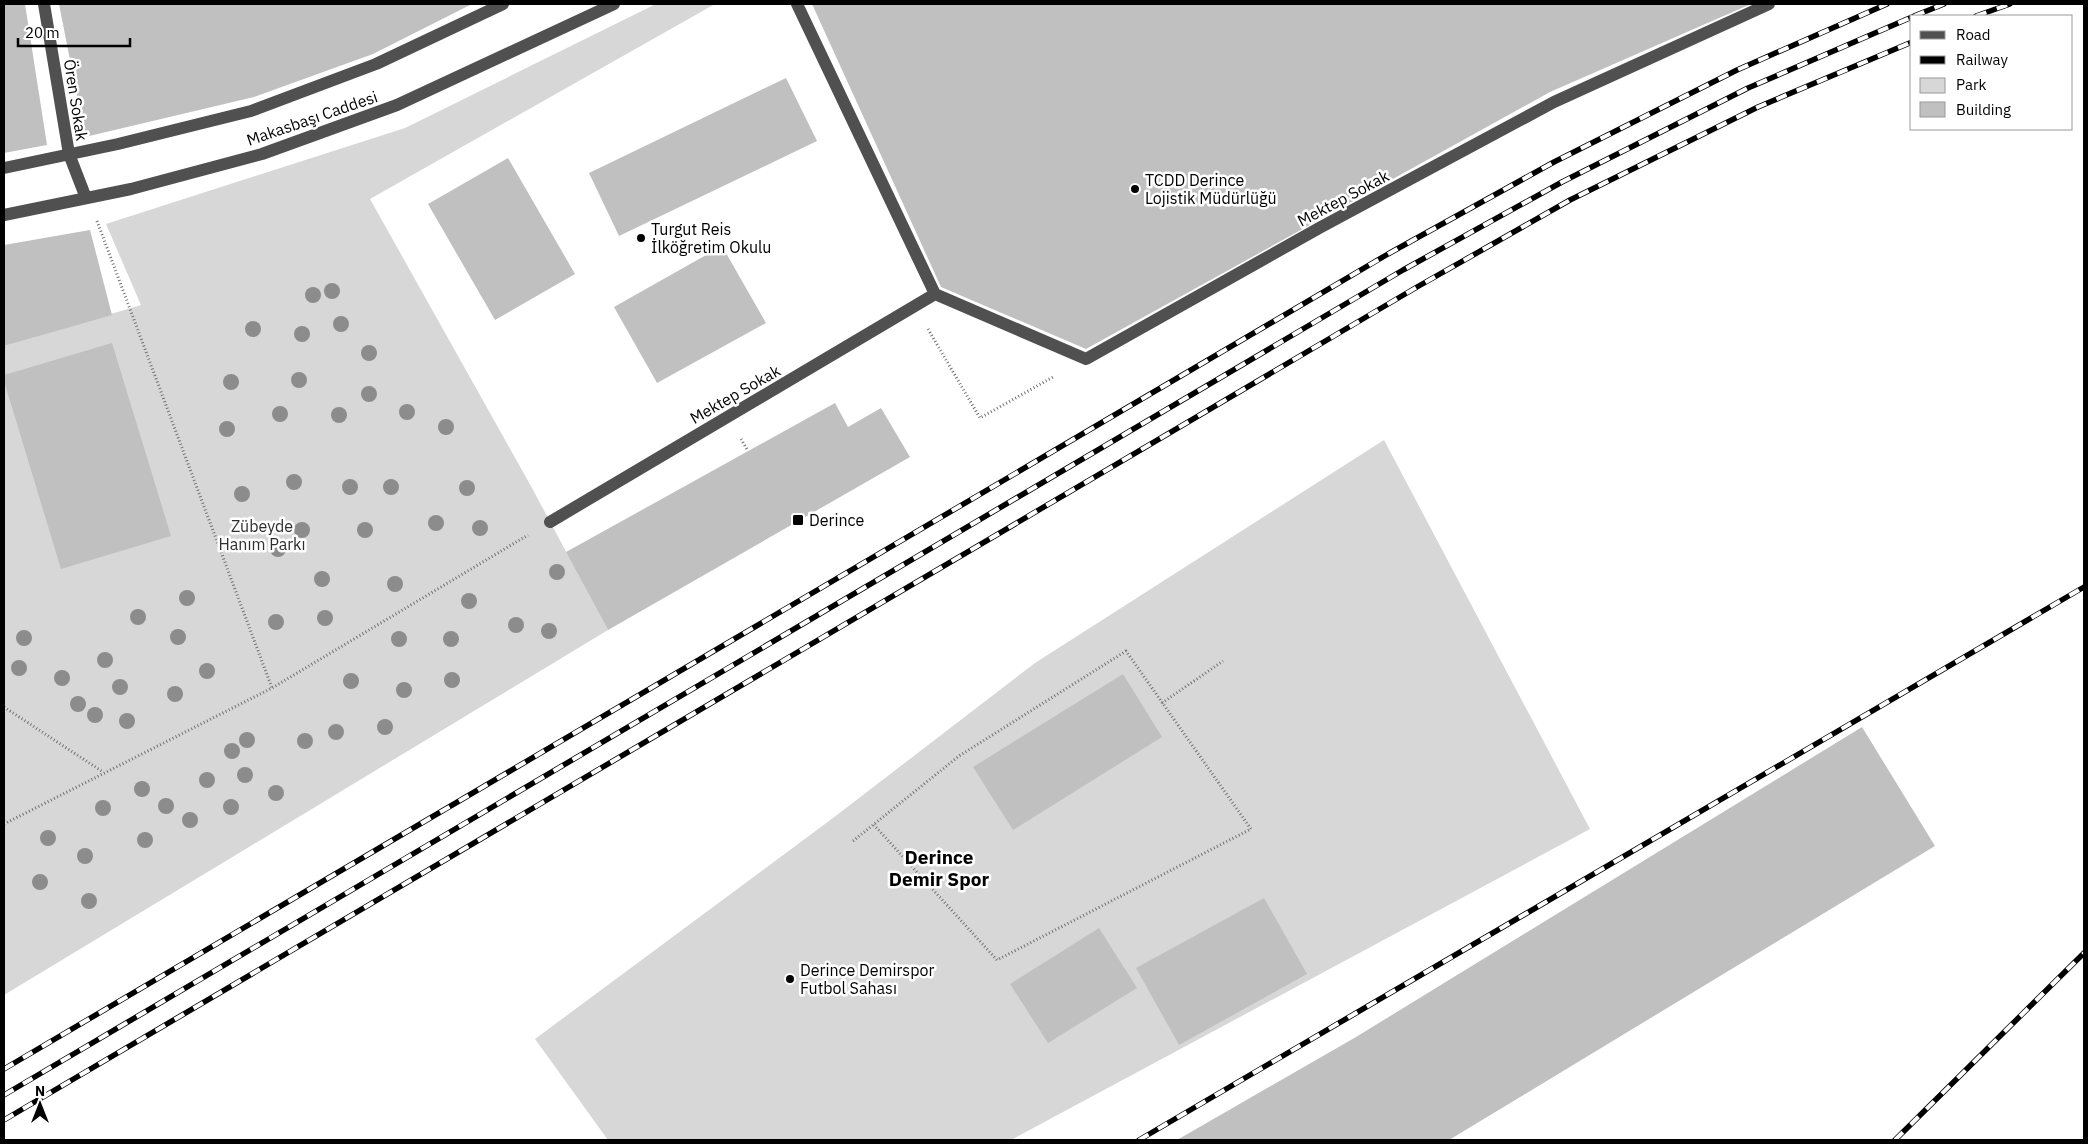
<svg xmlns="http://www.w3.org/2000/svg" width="2088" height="1144" font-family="'IBM Plex Sans',sans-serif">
<rect width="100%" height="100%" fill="#fff"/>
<!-- green -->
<path fill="#d7d7d7" d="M656 4H715L370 199 532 488 608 630 4 995V346L141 305 106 224 405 128Z
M1384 440 1590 829 1011 1140H608L535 1039 833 818 1035 663Z"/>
<!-- building -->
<path fill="#c0c0c0" d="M4 4H25L47 145 4 153Z
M59 4H472L373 54 254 97 85 137Z
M812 4H1751L1550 92 1086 349 941 287Z
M786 78 817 141 619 236 589 173Z
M508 158 575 274 495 320 428 204Z
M90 230 112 315 4 346V245Z
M722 246 766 323 657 383 614 307Z
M112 343 171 536 61 569 4 381V375Z
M835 403 848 427 881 408 910 457 608 630 566 552Z
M1123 674 1162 737 1013 830 973 767Z
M1862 727 1935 846 1449 1140H1177L1356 1037Z
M1264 898 1307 974 1179 1045 1136 968Z
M1099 928 1137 988 1048 1043 1010 984Z"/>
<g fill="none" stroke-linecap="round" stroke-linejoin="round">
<!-- path -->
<path stroke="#727272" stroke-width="3" stroke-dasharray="1 2.5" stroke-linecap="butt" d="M97 221 272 688
M928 329 980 418 1053 377
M741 439 748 451
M1162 703 1223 661
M4 707 103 772
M4 824 272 688 528 535
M853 841 959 756 1126 651 1251 829 997 960 874 825"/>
<!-- minor -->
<path stroke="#505050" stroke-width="12" d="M44 4 69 154 86 198
M4 168 118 144 251 111 376 64 503 4
M4 215 131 189 262 154 397 105 614 4
M935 294 1086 359 1321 227 1554 102 1769 4
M550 522 935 294 797 4"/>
<defs>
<path id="rail" d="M1914 16 1944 4
M1976 16 2010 4
M4 1069 1388 254 1554 162 1737 70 1887 4
M4 1095 1403 270 1562 182 1748 88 1912 17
M4 1120 1417 287 1570 200 1758 107 1912 42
M1139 1140 2084 587
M1895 1140 2084 953"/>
</defs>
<!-- rail casing -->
<use href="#rail" stroke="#000" stroke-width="5.5"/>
<!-- rail -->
<use href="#rail" stroke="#fff" stroke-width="4" stroke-dasharray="11" stroke-linecap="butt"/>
</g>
<!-- trees -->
<g fill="#8c8c8c">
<circle cx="332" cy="291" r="8"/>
<circle cx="313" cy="295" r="8"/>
<circle cx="341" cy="324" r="8"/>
<circle cx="253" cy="329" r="8"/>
<circle cx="302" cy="334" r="8"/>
<circle cx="369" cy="353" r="8"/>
<circle cx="299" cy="380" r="8"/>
<circle cx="231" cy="382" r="8"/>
<circle cx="369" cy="394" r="8"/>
<circle cx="407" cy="412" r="8"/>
<circle cx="280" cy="414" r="8"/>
<circle cx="339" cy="415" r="8"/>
<circle cx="446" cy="427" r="8"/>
<circle cx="227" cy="429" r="8"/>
<circle cx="294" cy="482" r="8"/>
<circle cx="350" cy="487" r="8"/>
<circle cx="391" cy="487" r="8"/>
<circle cx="467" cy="488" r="8"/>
<circle cx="242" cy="494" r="8"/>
<circle cx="436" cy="523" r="8"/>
<circle cx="480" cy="528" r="8"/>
<circle cx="302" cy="530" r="8"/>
<circle cx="365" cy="530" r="8"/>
<circle cx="278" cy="549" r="8"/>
<circle cx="557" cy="572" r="8"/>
<circle cx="322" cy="579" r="8"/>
<circle cx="395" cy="584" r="8"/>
<circle cx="187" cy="598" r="8"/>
<circle cx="469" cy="601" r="8"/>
<circle cx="138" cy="617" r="8"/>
<circle cx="325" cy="618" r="8"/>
<circle cx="276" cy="622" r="8"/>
<circle cx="516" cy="625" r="8"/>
<circle cx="549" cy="631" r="8"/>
<circle cx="178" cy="637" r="8"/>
<circle cx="24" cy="638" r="8"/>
<circle cx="399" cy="639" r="8"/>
<circle cx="451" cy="639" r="8"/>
<circle cx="105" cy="660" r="8"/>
<circle cx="19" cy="668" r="8"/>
<circle cx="207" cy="671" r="8"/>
<circle cx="62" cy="678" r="8"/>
<circle cx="452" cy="680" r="8"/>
<circle cx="351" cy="681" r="8"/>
<circle cx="120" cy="687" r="8"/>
<circle cx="404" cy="690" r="8"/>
<circle cx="175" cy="694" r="8"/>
<circle cx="78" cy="704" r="8"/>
<circle cx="95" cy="715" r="8"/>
<circle cx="127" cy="721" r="8"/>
<circle cx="385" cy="727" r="8"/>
<circle cx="336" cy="732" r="8"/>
<circle cx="247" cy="740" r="8"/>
<circle cx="305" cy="741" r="8"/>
<circle cx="232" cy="751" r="8"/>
<circle cx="245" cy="775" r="8"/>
<circle cx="207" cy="780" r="8"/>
<circle cx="142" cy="789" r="8"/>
<circle cx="276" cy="793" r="8"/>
<circle cx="166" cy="806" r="8"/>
<circle cx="231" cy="807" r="8"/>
<circle cx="103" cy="808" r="8"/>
<circle cx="190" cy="820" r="8"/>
<circle cx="48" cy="838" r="8"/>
<circle cx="145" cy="840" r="8"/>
<circle cx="85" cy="856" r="8"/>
<circle cx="40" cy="882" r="8"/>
<circle cx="89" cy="901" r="8"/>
</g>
<!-- markers -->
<g fill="#000" stroke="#fff" stroke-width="2">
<circle cx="1135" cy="189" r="5"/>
<circle cx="641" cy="238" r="5"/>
<rect x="792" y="514" width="12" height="12" rx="2.5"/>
<circle cx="790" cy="979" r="5"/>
</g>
<g text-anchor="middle" stroke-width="5" stroke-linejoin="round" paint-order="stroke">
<!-- street labels -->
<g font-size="16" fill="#000" stroke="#fff">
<text transform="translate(76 100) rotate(81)" y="6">Ören Sokak</text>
<text transform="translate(312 118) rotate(-19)" y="6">Makasbaşı Caddesi</text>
<text transform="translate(1343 198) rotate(-28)" y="6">Mektep Sokak</text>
<text transform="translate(735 394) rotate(-30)" y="6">Mektep Sokak</text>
</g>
<!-- poi labels -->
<g font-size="16" fill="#000" stroke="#fff" text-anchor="start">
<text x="1145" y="186">TCDD Derince<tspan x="1145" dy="18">Lojistik Müdürlüğü</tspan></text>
<text x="651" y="235">Turgut Reis<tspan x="651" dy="18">İlköğretim Okulu</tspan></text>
<text x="809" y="526">Derince</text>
<text x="800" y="976">Derince Demirspor<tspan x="800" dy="18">Futbol Sahası</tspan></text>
</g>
<!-- park labels -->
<g font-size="16" fill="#2e2e2e" stroke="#fff">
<text x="262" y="532">Zübeyde<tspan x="262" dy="18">Hanım Parkı</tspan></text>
</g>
<!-- quarter labels -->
<g font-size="19" font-weight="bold" fill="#000" stroke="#fff">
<text x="939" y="864">Derince<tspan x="939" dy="22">Demir Spor</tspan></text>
</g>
</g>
<!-- border -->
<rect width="2088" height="1144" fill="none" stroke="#000000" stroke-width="10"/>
<!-- legend -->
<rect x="1910" y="15" width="162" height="115" fill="#ffffff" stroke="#999999"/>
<rect x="1920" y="31" width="25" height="8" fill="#505050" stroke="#999999"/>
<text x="1956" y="40" font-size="15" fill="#000000">Road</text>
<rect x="1920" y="56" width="25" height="8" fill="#000000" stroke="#999999"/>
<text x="1956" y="65" font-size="15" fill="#000000">Railway</text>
<rect x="1920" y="78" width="25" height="15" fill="#d7d7d7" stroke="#999999"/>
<text x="1956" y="90" font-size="15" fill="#000000">Park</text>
<rect x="1920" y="102" width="25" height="15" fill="#c0c0c0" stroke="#999999"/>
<text x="1956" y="115" font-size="15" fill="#000000">Building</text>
<!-- north arrow -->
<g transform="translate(40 1104)" stroke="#ffffff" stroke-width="4" paint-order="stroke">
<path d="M0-4L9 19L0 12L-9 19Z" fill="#000000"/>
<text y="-8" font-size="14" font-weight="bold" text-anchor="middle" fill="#000000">N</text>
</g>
<!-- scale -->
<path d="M18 38v8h112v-8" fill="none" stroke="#000000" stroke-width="2.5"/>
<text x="25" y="38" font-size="15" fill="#000000" stroke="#ffffff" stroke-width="4" paint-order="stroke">20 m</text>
</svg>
